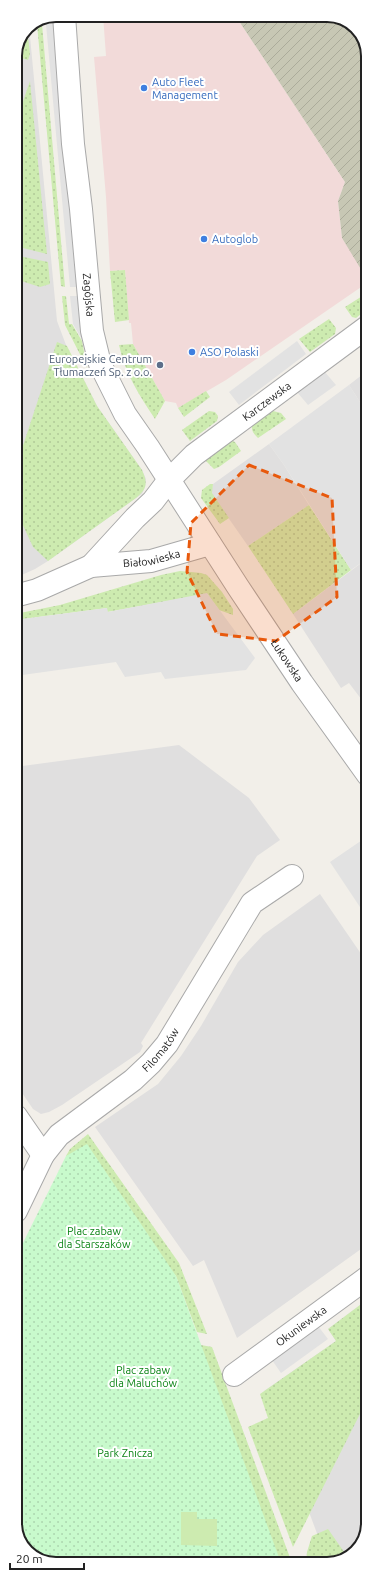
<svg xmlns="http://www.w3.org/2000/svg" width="383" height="1579" font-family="Ubuntu,sans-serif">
<defs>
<pattern id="construction-furrows" width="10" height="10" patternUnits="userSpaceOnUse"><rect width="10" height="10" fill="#c7c7b4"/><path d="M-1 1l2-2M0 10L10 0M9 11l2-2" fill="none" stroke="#abab9a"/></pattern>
<pattern id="grass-dots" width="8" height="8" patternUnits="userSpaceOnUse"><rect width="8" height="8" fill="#cdebb0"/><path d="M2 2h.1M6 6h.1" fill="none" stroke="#b0c997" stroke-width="1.8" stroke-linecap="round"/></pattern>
<pattern id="park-dots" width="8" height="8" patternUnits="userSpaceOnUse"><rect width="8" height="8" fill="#c8facc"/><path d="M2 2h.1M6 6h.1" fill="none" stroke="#acd6af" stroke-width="1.8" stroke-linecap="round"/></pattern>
</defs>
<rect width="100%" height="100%" fill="#f2efe9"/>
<!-- residential -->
<path fill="#e0dfdf" d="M29 26 57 321 66 345 97 406 142 470 146 479 145 487 142 494 136 498 48 561 35 569 15 578V56L27 27Z
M367 371V413L349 385Z
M269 444 284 465 309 505 248 546 211 493 213 484Z
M368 558V708L349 683 341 688 293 614Z
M179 745 249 798 280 840 257 856 141 1043 143 1046 140 1052 62 1105 49 1112 41 1114 33 1109 16 1084 15 767Z
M320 894 368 964V1244L237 1338 204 1260 193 1266 95 1127 158 1084 181 1056 201 1026 238 962 263 935Z
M368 1299V1523L358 1550 335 1563H328L264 1391 336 1341 328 1329Z"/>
<!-- commercial -->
<path fill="#f2dad9" d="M103 15H235L345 182 338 201 342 238 361 267 367 283 226 380 178 408 176 403 165 401 133 344 131 323H129L125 270 110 271 106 197 94 57 106 56Z"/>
<!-- construction -->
<path fill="url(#construction-furrows)" d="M235 15H332L354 25 367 48V268L362 271 342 238 338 201 345 182Z"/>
<!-- grass -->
<path fill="url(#grass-dots)" d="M37 24H42L65 287 61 286Z
M27 28 30 54 28 60 15 56Z
M30 81 47 254 23 248 15 239V125Z
M15 252 19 256 48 262 50 284 40 287 15 279Z
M125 270 129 320 115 322 110 271Z
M367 293V309L356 318 352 317 345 307Z
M62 296H66L69 324H72L82 341 87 368 65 325Z
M329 319 336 328 335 334 310 352 299 339Z
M57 342 67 346 97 406 142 470C148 483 147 489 136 498L48 561 33 547 15 508V470Z
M133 344 165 401 155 419C139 395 125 373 119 345Z
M206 391 210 397 184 417 178 408Z
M209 411 215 412 218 416 217 421 190 441 182 430Z
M273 411 281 413 286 419 258 438C254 434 251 431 252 425Z
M230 440 235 442 241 451 219 467 214 469 205 460Z
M210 484H213L212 493 229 518 220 524 201 498 202 490Z
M309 505 351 570 293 614 248 546Z
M180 571 201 573 207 575 222 592 233 609V615L219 610 207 594 107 612V608L15 620V614L60 605 161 575Z
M88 1134 179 1263 207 1334 197 1332 176 1276 66 1156 70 1149Z
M368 1299V1398L293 1547 248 1427 268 1418 260 1394 336 1341 328 1329Z
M201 1345 212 1347 292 1563H245Z
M328 1529 347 1556 335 1563H306L307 1552 312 1536Z"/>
<!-- park -->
<path fill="url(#park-dots)" d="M87 1144 176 1276 281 1563 51 1564 27 1552 16 1531V1257L66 1156Z"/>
<!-- garden -->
<path fill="#cdebb0" d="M181 1512H197V1519H217V1546L181 1545Z"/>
<!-- parking -->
<path fill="#e2e2e2" d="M54 23 78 287H70L46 24Z
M70 296H78L84 343 73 324Z
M297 341 306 354 239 405 229 392Z
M324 371 336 385 308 405 297 392Z
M349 385 367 413 368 558 351 570 284 465 269 444Z
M207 593 255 658 246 670 165 679 161 672 125 677 116 662 15 676V620L107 608 108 612Z
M368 836V919L330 862Z
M318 1326 328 1339 281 1373 272 1360Z"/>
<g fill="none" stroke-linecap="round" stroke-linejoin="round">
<defs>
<g id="minor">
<path id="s1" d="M64 15 73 144 81 209 92 331 100 364 125 414 148 447 238 587 302 683 368 775"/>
<path id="s2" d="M91 566 135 518 153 501 169 480 194 455 367 327"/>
<path id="s3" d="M15 596 37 590 91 566 151 561 210 544"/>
<path d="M16 1116 43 1155"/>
<path id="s4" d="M16 1211 43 1155 59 1135 133 1080 151 1063 167 1044 252 903 292 876"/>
<path id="s5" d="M234 1375 368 1277"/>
</g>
</defs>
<!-- minor casing -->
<use href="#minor" stroke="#a9a9a9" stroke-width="24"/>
<!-- minor -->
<use href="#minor" stroke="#fff" stroke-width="22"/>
</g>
<!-- marked area -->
<path fill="#e8590c" fill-opacity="0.2" stroke="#e8590c" stroke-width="3" stroke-dasharray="8 5" stroke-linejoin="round" d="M249 465 332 498 337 597 276 641 217 634 187 572 191 523Z"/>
<!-- markers -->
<g fill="#3f7fe0" stroke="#fff" stroke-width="1.5">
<circle cx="144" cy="88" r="4"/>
<circle cx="204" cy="239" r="4"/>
<circle cx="192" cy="352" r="4"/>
</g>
<circle fill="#5c6f8a" stroke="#fff" stroke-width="1.5" cx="160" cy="365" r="4"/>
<g text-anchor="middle" stroke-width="4" stroke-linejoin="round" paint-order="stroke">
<!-- shop labels -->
<g font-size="11" fill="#366cbe" stroke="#fff" text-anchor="start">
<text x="152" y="86">Auto Fleet<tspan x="152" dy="13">Management</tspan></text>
<text x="212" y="243">Autoglob</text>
<text x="200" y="356">ASO Polaski</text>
</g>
<!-- street labels -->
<g font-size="11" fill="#222" stroke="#fff">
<text dy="4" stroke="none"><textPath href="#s1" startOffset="281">Zagójska</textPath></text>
<text dy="4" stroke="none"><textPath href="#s2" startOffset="242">Karczewska</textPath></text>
<text dy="4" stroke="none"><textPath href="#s3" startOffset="143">Białowieska</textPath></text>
<text dy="4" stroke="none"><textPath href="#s1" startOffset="702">Łukowska</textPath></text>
<text dy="4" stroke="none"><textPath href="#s4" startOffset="221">Filomatów</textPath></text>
<text dy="4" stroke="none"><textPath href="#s5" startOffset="83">Okuniewska</textPath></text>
</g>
<!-- service labels -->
<g font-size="11" fill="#4e5e75" stroke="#fff" text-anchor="end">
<text x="152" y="363">Europejskie Centrum<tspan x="152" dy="13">Tłumaczeń Sp. z o.o.</tspan></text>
</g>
<!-- park labels -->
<g font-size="11" fill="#0c8416" stroke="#fff">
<text x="94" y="1235">Plac zabaw<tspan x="94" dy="13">dla Starszaków</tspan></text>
<text x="143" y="1374">Plac zabaw<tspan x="143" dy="13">dla Maluchów</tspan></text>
<text x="125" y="1457">Park Znicza</text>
</g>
</g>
<!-- crop -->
<path d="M0 0H383V1579H0ZM56 22H327A34 34 0 0 1 361 56V1523A34 34 0 0 1 327 1557H56A34 34 0 0 1 22 1523V56A34 34 0 0 1 56 22Z" fill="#fff" fill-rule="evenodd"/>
<path fill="none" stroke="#222" stroke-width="2" d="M56 22H327A34 34 0 0 1 361 56V1523A34 34 0 0 1 327 1557H56A34 34 0 0 1 22 1523V56A34 34 0 0 1 56 22Z"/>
<!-- scale -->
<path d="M10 1563v6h74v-6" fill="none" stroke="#222222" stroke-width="2"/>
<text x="16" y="1563" font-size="12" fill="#222222" stroke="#ffffff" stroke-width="3" paint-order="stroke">20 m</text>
</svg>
